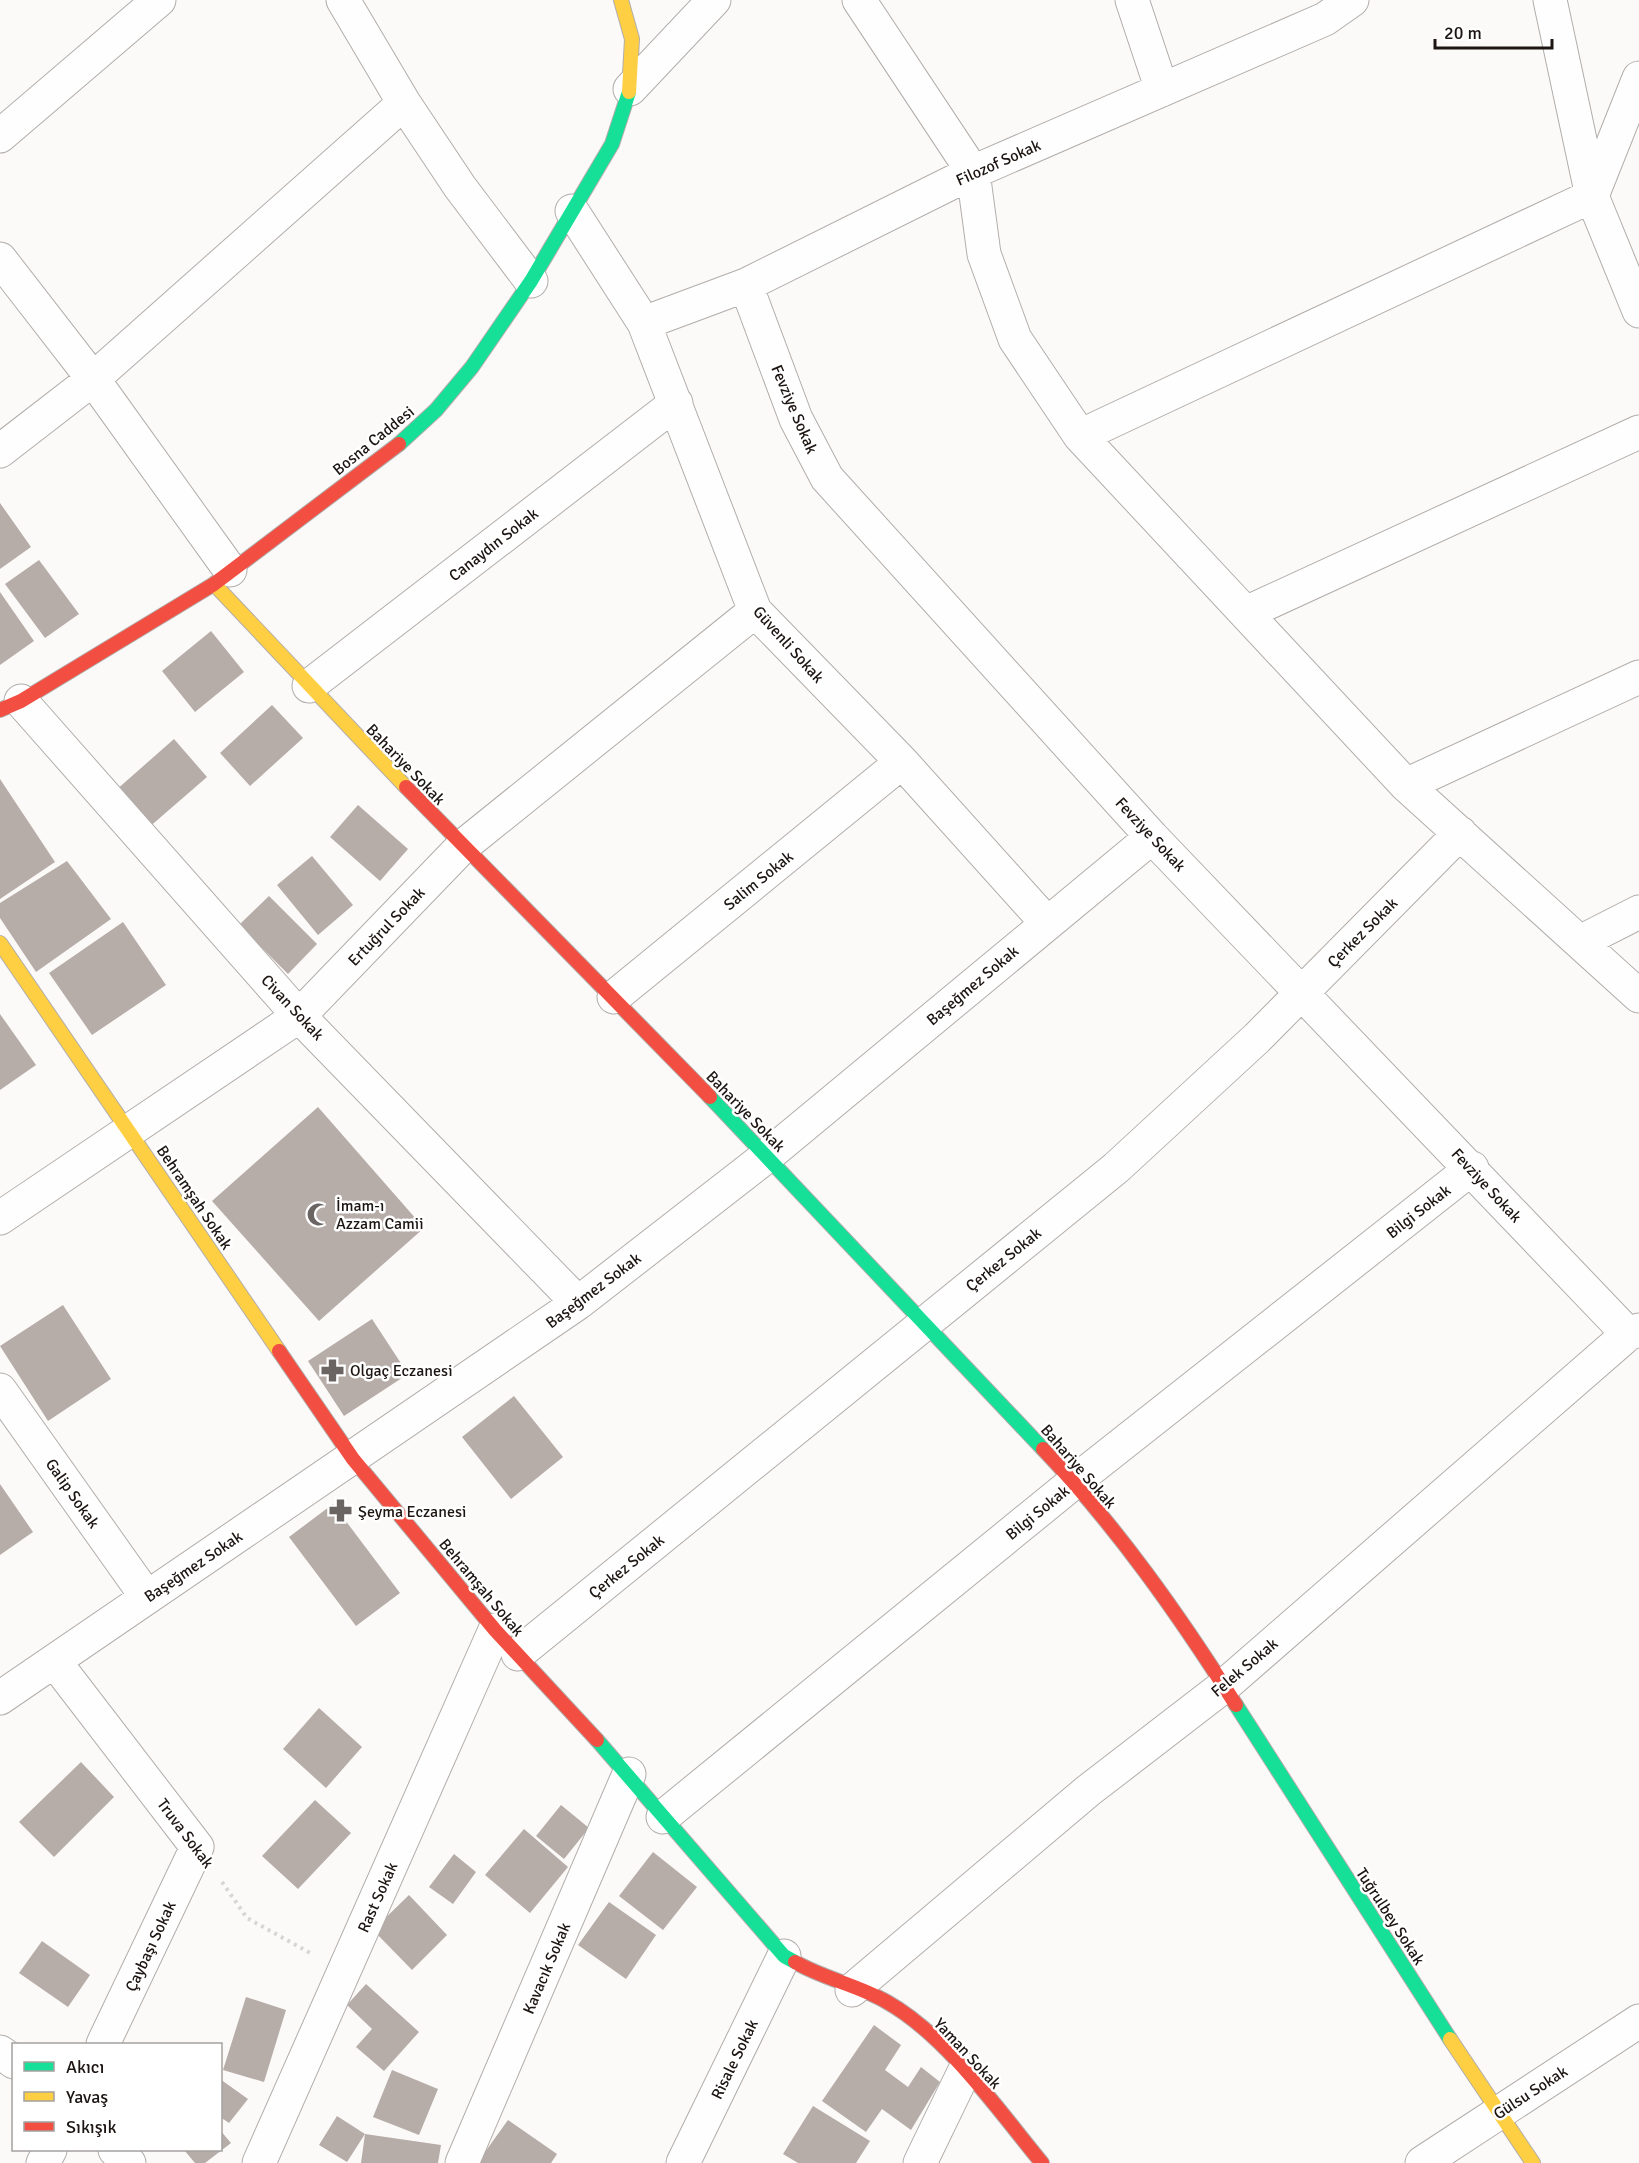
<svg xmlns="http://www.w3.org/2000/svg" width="1639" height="2163" font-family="Signika,sans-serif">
<rect width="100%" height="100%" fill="#fcfaf8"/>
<!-- building -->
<path fill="#b6aca8" d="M0 503 31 547 0 569Z
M39 560 79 614 45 638 5 584Z
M0 592 34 641 0 665Z
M211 631 244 672 195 712 162 671Z
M272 705 303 738 250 786 220 753Z
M174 739 207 777 147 829 115 791Z
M0 779 55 862 0 899Z
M358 805 408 849 380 881 330 837Z
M312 856 353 905 318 935 277 885Z
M67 861 111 919 36 972 0 918V903Z
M269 896 317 944 288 974 239 925Z
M123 922 166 985 92 1035 49 973Z
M0 1014 36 1065 0 1090Z
M318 1107 424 1228 319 1321 212 1201Z
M63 1305 111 1379 48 1421 0 1346Z
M372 1319 408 1374 344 1416 308 1361Z
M514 1396 563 1457 511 1499 462 1437Z
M0 1484 33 1532 0 1555Z
M333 1504 400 1593 356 1626 289 1537Z
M319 1708 362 1747 326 1788 283 1749Z
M81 1762 114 1797 54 1857 19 1822Z
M315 1800 351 1833 298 1889 262 1856Z
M561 1805 589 1828 564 1859 536 1836Z
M524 1829 568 1867 530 1913 485 1875Z
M653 1852 697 1887 663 1930 619 1896Z
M454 1854 476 1872 453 1904 429 1887Z
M409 1895 447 1935 412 1970 373 1930Z
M609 1902 656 1935 626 1979 578 1945Z
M42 1941 90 1975 68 2007 19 1973Z
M366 1984 419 2032 384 2071 356 2047 372 2029 347 2005Z
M246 1997 286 2010 264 2082 223 2070Z
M874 2025 901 2045 885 2070 908 2087 921 2067 940 2082 911 2130 882 2109 866 2132 822 2101Z
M392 2070 438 2089 419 2135 373 2117Z
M220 2079 248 2099 229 2123 220 2117Z
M813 2106 870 2141 856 2163H798L783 2154Z
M337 2116 365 2134 347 2162 319 2145Z
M508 2120 557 2154 551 2163H477Z
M220 2130 231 2143 205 2163H195L184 2150H220Z
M365 2134 441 2145 438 2163H361Z"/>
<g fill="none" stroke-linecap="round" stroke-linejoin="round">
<defs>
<path id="street" d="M343 0 404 103 460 187 531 281
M859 0 973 172 984 254 1015 339 1080 436 1406 785 1639 996
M1132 0 1162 90
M1550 0 1592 196 1639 311
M630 89 714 0
M0 136 159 0
M572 211 644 323 755 611 902 762 1047 923
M0 259 93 379 230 570
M746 285 796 419 827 478 1152 837 1628 1334
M644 323 746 285 973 172 1325 19 1352 0
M1080 436 1592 196 1639 78
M0 451 93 379 404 103
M1246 613 1639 432
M309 686 676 403
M21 701 299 1016 578 1303
M1406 785 1639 677
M1580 942 1639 912
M614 997 902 762
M0 1218 299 1016 462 847 755 611
M0 1390 146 1596
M518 1654 1116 1168 1257 1038 1460 833
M55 1662 197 1847 103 2044
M0 1698 578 1303 767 1156 1152 837
M663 1817 1074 1482 1472 1168
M852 1990 1089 1790 1224 1686 1628 1334 1639 1330
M0 2052 14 2062
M115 2150 129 2163
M43 2163 50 2150
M259 2163 495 1630
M462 2163 629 1774
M683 2163 784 1956
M920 2163 965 2070
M1422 2163 1639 2021"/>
<path id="fast" d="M399 444 436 410 472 367 531 281 612 144 629 92
M710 1097 1043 1449
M1236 1705 1450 2039
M597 1740 784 1956 795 1962"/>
<path id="slow" d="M621 0 632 39 629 92
M214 584 406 787
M0 943 279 1351
M1450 2039 1533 2163"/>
<path id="jam" d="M0 710 21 701 214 584 399 444
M406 787 710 1097
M279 1351 353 1459 495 1630 597 1740
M1043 1449C1117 1527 1179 1615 1236 1705
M795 1962C824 1979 858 1985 887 2002 946 2035 999 2111 1042 2163"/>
</defs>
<!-- street casing -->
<use href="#street" stroke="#b1adab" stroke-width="35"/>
<!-- fast casing -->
<use href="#fast" stroke="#b1adab" stroke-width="16"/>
<!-- slow casing -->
<use href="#slow" stroke="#b1adab" stroke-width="16"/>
<!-- jam casing -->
<use href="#jam" stroke="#b1adab" stroke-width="16"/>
<!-- path -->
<path stroke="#d7d6d6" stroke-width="4" stroke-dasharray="3 4.5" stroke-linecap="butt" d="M222 1882 247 1918 312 1954"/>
<!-- street -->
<use href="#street" stroke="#fffefe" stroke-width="33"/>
<!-- fast -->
<use href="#fast" stroke="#16e098" stroke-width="14"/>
<!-- slow -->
<use href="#slow" stroke="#ffcf43" stroke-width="14"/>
<!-- jam -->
<use href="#jam" stroke="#f24e42" stroke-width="14"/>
</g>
<!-- icons -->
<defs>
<symbol id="mosque-bare" viewBox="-9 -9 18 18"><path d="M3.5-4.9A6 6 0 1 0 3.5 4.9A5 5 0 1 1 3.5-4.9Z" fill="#6a6562" stroke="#fff" stroke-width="2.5" paint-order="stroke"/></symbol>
<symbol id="pharmacy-bare" viewBox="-9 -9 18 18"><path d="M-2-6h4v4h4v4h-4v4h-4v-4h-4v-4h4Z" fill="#6a6562" stroke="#fff" stroke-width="2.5" paint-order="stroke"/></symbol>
</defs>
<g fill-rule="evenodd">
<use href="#mosque-bare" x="302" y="1198" width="33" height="33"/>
<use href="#pharmacy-bare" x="316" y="1354" width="33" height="33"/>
<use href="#pharmacy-bare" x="324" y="1494" width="33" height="33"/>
</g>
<g text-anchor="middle" stroke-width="5" stroke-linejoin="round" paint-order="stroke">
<!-- street labels -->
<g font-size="16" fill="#1c1512" stroke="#fff">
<text transform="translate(998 162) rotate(-24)" y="6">Filozof Sokak</text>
<text transform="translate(795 409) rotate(67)" y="6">Fevziye Sokak</text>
<text transform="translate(373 440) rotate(-39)" y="6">Bosna Caddesi</text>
<text transform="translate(493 544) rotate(-38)" y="6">Canaydın Sokak</text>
<text transform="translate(789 644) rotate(48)" y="6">Güvenli Sokak</text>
<text transform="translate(406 764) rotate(46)" y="6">Bahariye Sokak</text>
<text transform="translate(1151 834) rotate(47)" y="6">Fevziye Sokak</text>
<text transform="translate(758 880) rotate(-39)" y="6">Salim Sokak</text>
<text transform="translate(386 926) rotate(-46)" y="6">Ertuğrul Sokak</text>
<text transform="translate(1362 932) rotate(-45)" y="6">Çerkez Sokak</text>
<text transform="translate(972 985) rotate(-40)" y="6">Başeğmez Sokak</text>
<text transform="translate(293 1007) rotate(47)" y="6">Civan Sokak</text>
<text transform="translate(746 1111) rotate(46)" y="6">Bahariye Sokak</text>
<text transform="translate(1487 1185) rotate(47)" y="6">Fevziye Sokak</text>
<text transform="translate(195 1197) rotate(56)" y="6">Behramşah Sokak</text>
<text transform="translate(1418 1211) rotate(-38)" y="6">Bilgi Sokak</text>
<text transform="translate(1003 1259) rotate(-39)" y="6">Çerkez Sokak</text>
<text transform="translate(593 1290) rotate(-37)" y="6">Başeğmez Sokak</text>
<text transform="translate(1079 1466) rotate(49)" y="6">Bahariye Sokak</text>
<text transform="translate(73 1493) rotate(55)" y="6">Galip Sokak</text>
<text transform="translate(1037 1512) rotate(-39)" y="6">Bilgi Sokak</text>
<text transform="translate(193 1566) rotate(-34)" y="6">Başeğmez Sokak</text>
<text transform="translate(626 1566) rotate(-39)" y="6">Çerkez Sokak</text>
<text transform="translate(482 1587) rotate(50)" y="6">Behramşah Sokak</text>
<text transform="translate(1244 1667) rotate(-40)" y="6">Felek Sokak</text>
<text transform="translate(186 1833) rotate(53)" y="6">Truva Sokak</text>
<text transform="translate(377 1897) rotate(-66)" y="6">Rast Sokak</text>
<text transform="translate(1391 1916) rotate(57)" y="6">Tuğrulbey Sokak</text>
<text transform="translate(150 1946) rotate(-65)" y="6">Çaybaşı Sokak</text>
<text transform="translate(546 1968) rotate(-67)" y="6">Kavacık Sokak</text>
<text transform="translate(968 2053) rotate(47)" y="6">Yaman Sokak</text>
<text transform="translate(734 2059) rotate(-64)" y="6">Risale Sokak</text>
<text transform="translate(1530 2092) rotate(-33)" y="6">Gülsu Sokak</text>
</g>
<!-- poi labels -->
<g font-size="16" fill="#1c1512" stroke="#fff" text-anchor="start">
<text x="336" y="1211">İmam-ı<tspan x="336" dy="18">Azzam Camii</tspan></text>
<text x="350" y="1376">Olgaç Eczanesi</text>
<text x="358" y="1517">Şeyma Eczanesi</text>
</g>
</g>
<!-- legend -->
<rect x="12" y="2043" width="210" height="108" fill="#ffffff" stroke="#a4a1a0" stroke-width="1.5"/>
<rect x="24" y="2062" width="30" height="9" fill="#16e098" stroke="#a4a1a0" stroke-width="1.5"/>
<text x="66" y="2073" font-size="18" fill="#1c1512">Akıcı</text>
<rect x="24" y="2092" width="30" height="9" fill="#ffcf43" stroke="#a4a1a0" stroke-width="1.5"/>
<text x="66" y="2103" font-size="18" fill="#1c1512">Yavaş</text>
<rect x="24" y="2122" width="30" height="9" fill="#f24e42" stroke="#a4a1a0" stroke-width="1.5"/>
<text x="66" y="2133" font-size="18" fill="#1c1512">Sıkışık</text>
<!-- scale -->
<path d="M1435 39v9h117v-9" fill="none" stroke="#1c1512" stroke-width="3"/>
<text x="1444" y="39" font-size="18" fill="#1c1512" stroke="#ffffff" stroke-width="4.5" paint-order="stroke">20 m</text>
</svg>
